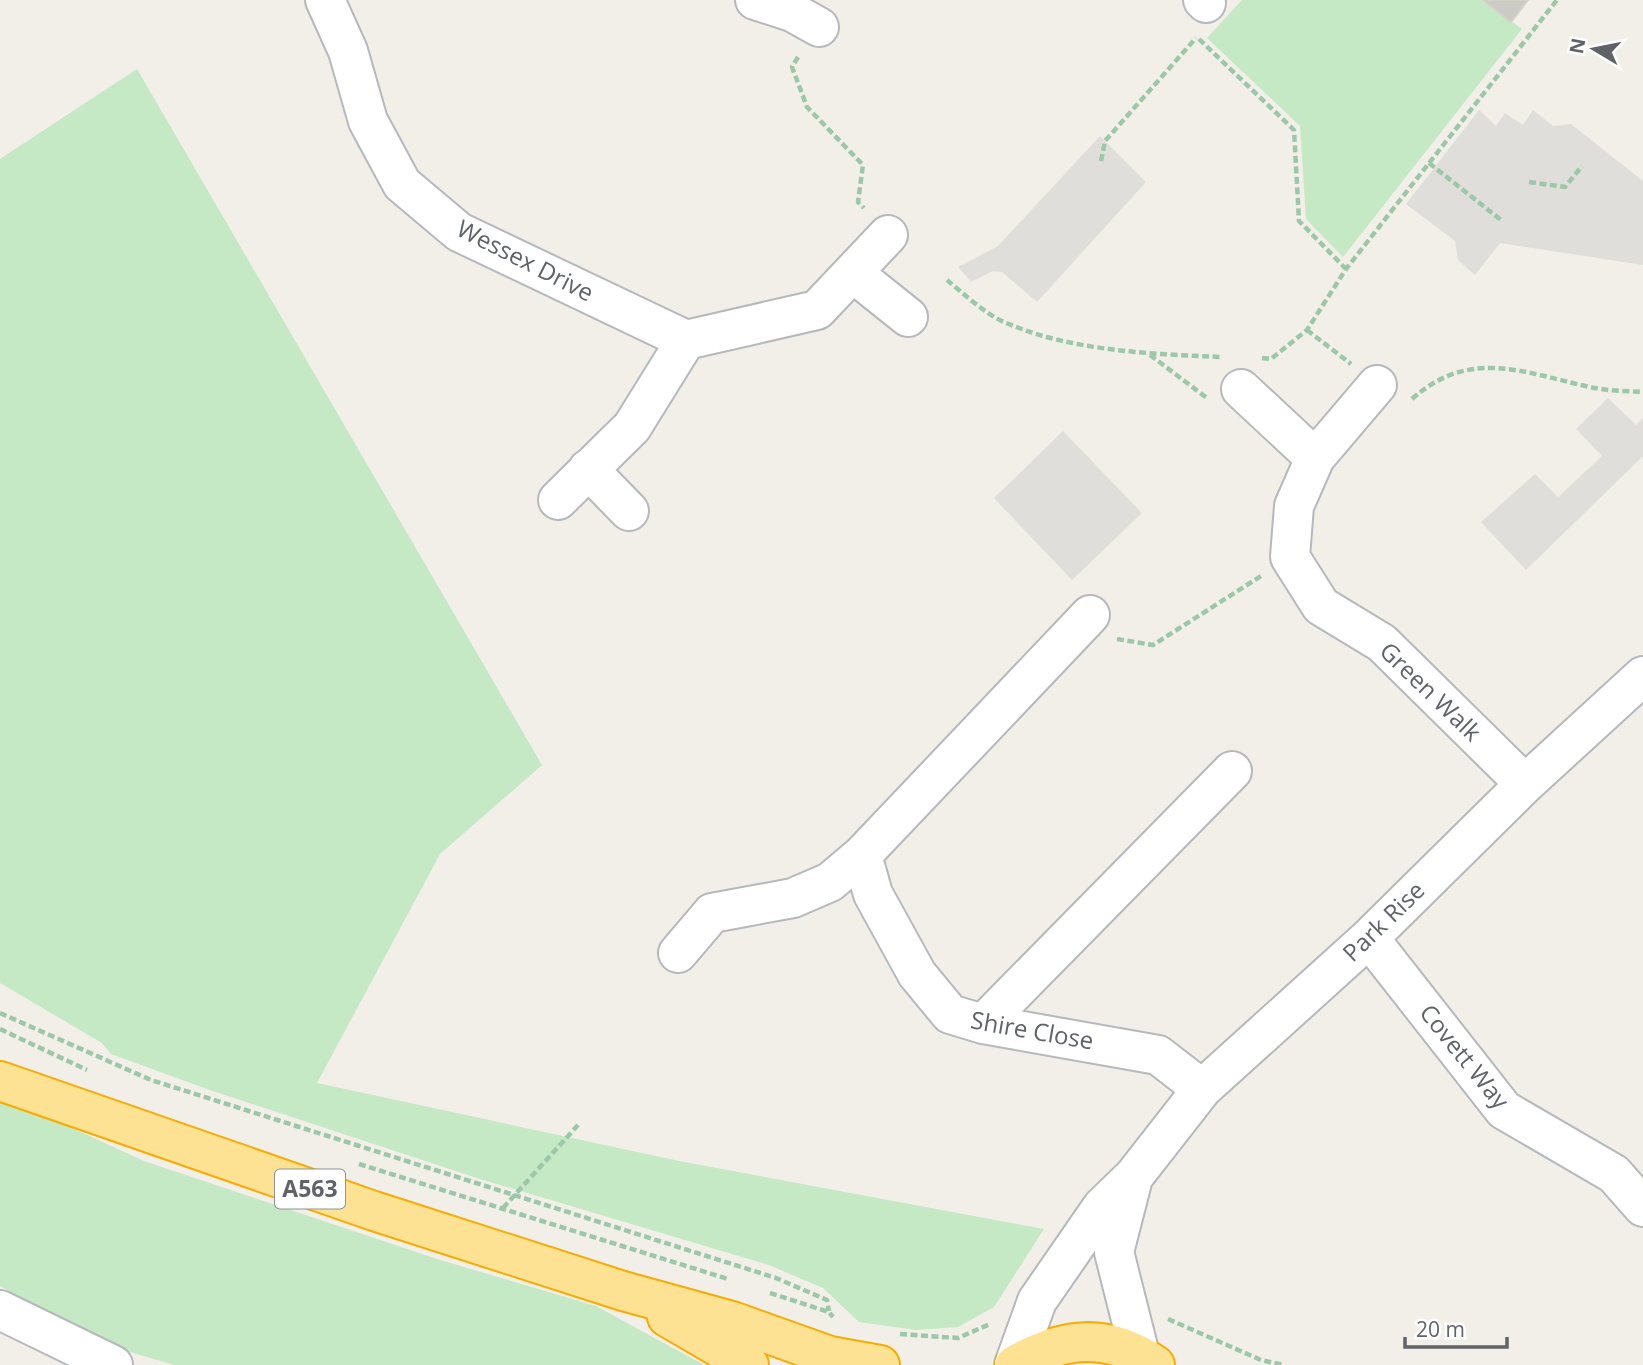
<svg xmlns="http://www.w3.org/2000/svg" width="1643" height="1365" font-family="'Open Sans',sans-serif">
<rect width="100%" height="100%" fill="#f1efe8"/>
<!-- industrial -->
<path fill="#e0deda" d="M1479 110 1496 126 1505 113 1523 125 1533 110 1553 126 1571 124 1643 181V265L1500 243 1475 275 1458 260 1455 241 1406 204Z
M1100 136 1146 182 1037 302 1002 272 993 271 971 282 958 267 998 246Z
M1608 398 1636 425 1643 418V456L1526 570 1481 522 1535 474 1558 497 1602 456 1576 429Z
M1063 431 1142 513 1072 580 994 498Z"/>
<!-- green -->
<path fill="#c5e8c5" d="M1242 0H1483L1522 29 1343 257 1306 219 1300 126 1207 38Z
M137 69 542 765 440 854 317 1083 679 1161 1044 1229 994 1307 958 1327 916 1330 859 1322 823 1288 769 1265 480 1179 207 1089 111 1054 102 1043 0 983V159Z
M0 1095 144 1161 437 1259 596 1306 704 1365H174L110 1346 0 1286Z"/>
<!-- building -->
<path fill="#cccac5" stroke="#d6d1c6" stroke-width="2" d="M1483 0H1528L1511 22Z"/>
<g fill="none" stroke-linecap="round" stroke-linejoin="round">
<defs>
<path id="minor" d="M325 0 348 51 368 121 402 184 459 232 686 340 632 427 558 500
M755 0 792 12 819 27
M1203 0 1206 3
M853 273 908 317
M686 340 817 310 888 235
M1377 385 1315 458 1294 506 1290 557 1321 606 1382 643 1525 784
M1241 389 1315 458
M588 469 629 511
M1090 615 862 855 873 894 917 974 950 1014 983 1024 1158 1055 1202 1089
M1369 938 1504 1110 1614 1174 1643 1207
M678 953 712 913 793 898 830 882 862 855
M983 1024 1232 771
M1132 1182 1114 1252 1140 1355
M0 1310 113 1365
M1014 1365 1037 1301 1102 1207 1134 1176 1202 1089 1369 938 1525 784 1643 676"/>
<path id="highway" d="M0 1081 374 1211 623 1291 732 1321 830 1356 880 1365
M667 1317 749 1365
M1015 1365C1063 1337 1107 1332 1155 1365"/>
</defs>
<!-- minor casing -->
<use href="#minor" stroke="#b5b8bc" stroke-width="42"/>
<!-- highway casing -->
<use href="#highway" stroke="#f9ab00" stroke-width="42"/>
<!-- path -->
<path stroke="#9cc7a9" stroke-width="4.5" stroke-dasharray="7 3.5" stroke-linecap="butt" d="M1199 39 1294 130 1299 221 1346 269
M798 57 792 67 807 107 863 165 858 202 864 208
M1101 161 1105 141 1196 38
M1429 163 1501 220
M1529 182 1565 187 1582 166
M947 280C964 294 984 313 1004 322 1070 351 1150 354 1222 357
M1307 330 1351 364
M1150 355 1207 398
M1262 358 1271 359 1307 330 1346 269 1557 0
M1412 399C1470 347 1525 373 1590 387 1607 391 1626 391 1643 392
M1117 639 1153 645 1261 576
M0 1013 151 1080 776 1278 827 1300 829 1311
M0 1029 87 1070
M359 1164 728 1279
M503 1208 578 1125
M770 1293 829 1312 833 1317
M1168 1319 1261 1360 1284 1365
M900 1334 958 1338 990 1324"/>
<!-- minor -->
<use href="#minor" stroke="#fff" stroke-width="38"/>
<!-- highway -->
<use href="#highway" stroke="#fde293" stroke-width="38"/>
</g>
<g text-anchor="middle" stroke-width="5" stroke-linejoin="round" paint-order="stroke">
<!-- shield labels -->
<rect fill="#fff" stroke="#8f9295" stroke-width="2" x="275" y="1169.5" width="70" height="39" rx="5"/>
<g font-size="23" font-weight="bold" fill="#5f6368">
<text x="310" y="1197">A563</text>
</g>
<!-- street labels -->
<g font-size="24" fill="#5f6368" stroke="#fff">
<text transform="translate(525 261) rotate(27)" y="8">Wessex Drive</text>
<text transform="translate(1430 692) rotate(44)" y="8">Green Walk</text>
<text transform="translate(1384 922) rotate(-44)" y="8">Park Rise</text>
<text transform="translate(1032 1031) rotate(10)" y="8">Shire Close</text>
<text transform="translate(1464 1057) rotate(51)" y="8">Covett Way</text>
</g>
</g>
<!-- north arrow -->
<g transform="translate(1594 49) rotate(280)" stroke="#ffffff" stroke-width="5" paint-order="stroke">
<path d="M0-5L12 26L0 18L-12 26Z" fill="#5f6368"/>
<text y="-10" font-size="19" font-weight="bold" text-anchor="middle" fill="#5f6368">N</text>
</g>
<!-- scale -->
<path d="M1405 1337v10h102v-10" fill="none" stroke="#5f6368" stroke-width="3.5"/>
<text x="1416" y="1337" font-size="21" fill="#5f6368" stroke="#ffffff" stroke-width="5" paint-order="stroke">20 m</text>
</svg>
